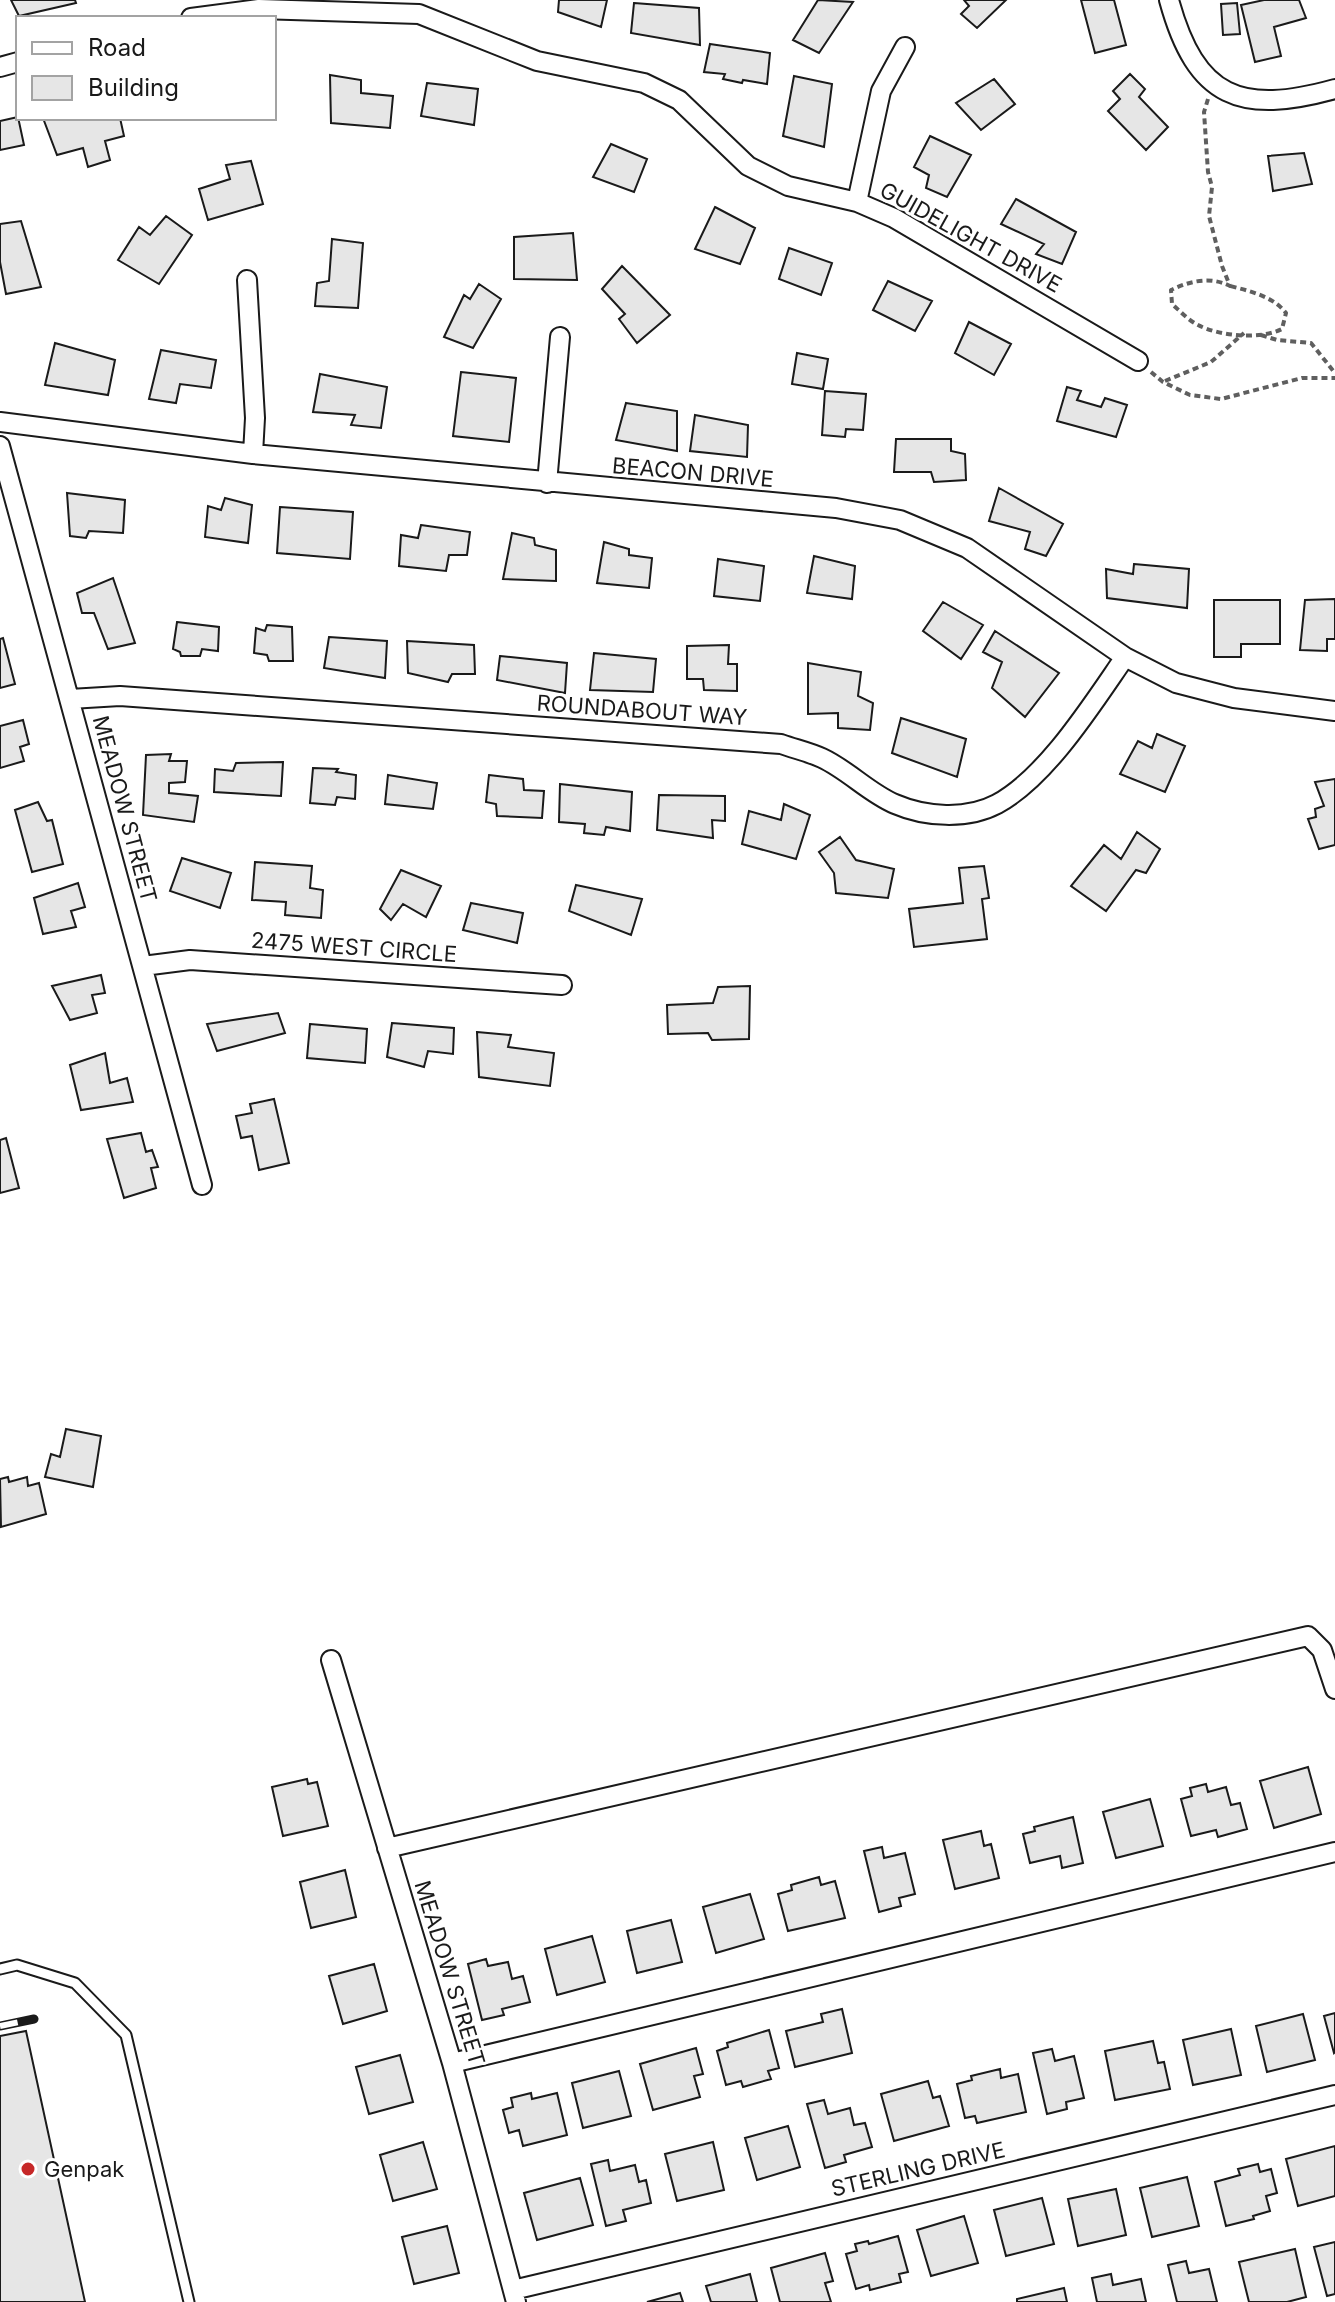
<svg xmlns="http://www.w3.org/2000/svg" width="1335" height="2302" font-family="Inter,sans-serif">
<rect width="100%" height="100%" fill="#fff"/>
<!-- building -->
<path fill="#e6e6e6" stroke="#1a1a1a" stroke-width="2" d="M11 0H75L76 3 19 16Z
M559 0H607L601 27 558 12Z
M818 0 853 2 819 53 793 40Z
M964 0H1006L977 28 961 14 969 6Z
M1081 0H1114L1126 45 1095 53Z
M1264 0H1299L1306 18 1274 27 1281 56 1255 62 1241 5Z
M634 3 699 8 700 45 631 33Z
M1237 3 1240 34 1223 35 1221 4Z
M710 44 770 53 767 84 743 80 742 83 723 79 725 74 704 72Z
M1130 74 1145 89 1139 97 1168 127 1146 150 1108 111 1120 99 1113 91Z
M330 75 361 80V93L393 96 390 128 331 123Z
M794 76 832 84 824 147 783 136Z
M994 79 1015 104 981 130 956 103Z
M427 83 478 89 474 125 421 116Z
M18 117 24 145 0 150V121Z
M43 118H120L124 136 105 141 110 160 88 167 83 148 57 155Z
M930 136 971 155 947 197 926 188 929 175 914 167Z
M611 144 647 159 634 192 593 177Z
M1304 153 1312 184 1273 191 1268 156Z
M251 161 263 204 208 220 199 189 230 179 226 165Z
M1016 199 1076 232 1062 264 1036 254 1044 244 1001 224Z
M715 207 755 228 740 264 695 249Z
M166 216 192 235 159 284 118 260 139 227 150 235Z
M21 221 41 287 6 294 0 262V224Z
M573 233 577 280 514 279V237Z
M332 239 363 243 358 308 315 306 317 283 329 281Z
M789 248 832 263 821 295 779 279Z
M622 266 670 315 637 343 619 319 625 314 602 289Z
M888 281 932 301 915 331 873 310Z
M479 284 501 299 473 348 444 337 464 295 470 299Z
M969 322 1011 344 994 375 955 353Z
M55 343 115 360 108 395 45 385Z
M161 350 216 360 211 388 180 384 176 403 149 399Z
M797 353 828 359 823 389 792 384Z
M461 372 516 378 509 442 453 436Z
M320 374 387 387 381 428 351 425 355 415 313 412Z
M1067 387 1081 391 1077 400 1101 407 1105 398 1127 405 1116 437 1057 421Z
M825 391 866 394 863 430 846 429 845 437 822 435Z
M626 403 677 411V451L616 440Z
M695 415 748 425 747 457 690 451Z
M896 439H951V451L965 454 966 480 934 482 931 472H894Z
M999 488 1063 524 1046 556 1025 549 1030 532 989 521Z
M67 493 125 500 123 533 89 531 86 538 70 536Z
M225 498 252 505 248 543 205 537 208 506 221 510Z
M280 507 353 512 350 559 277 553Z
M421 525 470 532 467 555H449L446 571 399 566 401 535 418 538Z
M512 533 534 538 535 545 556 550V581L503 579Z
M604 542 629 549V555L652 558 649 588 597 583Z
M814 556 855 566 852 599 807 593Z
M718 559 764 566 760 601 714 596Z
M1134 564 1189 569 1187 608 1107 598 1106 569 1133 574Z
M113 578 135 643 108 649 94 613H82L77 593Z
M1335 599V639H1327V651L1300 650 1305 600Z
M1214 600H1280V644H1241V657H1214Z
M943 602 983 625 961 659 923 631Z
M177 622 219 627 218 651 202 649 200 656H181L180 652 173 649Z
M267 625 292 627 293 661H269L267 655 254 653 256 628 265 631Z
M995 631 1059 673 1025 717 992 688 1002 662 983 652Z
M329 637 387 641 385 678 324 668Z
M3 638 15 684 0 688V639Z
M407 641 474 645 475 674H452L448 682 408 673Z
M729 645 728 664H737V691L704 690 703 679H687V646Z
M594 653 656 659 653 692 590 690Z
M500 656 567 663 565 693 497 680Z
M808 663 861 672 858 696 873 703 870 730 838 728V713L808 714Z
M901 718 966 739 957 777 892 753Z
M23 720 29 744 20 747 24 761 0 768V726Z
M1157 734 1185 746 1165 792 1120 774 1138 741 1152 748Z
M171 754 169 761H187L185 782 169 783V793L198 796 194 822 143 815 146 755Z
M283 762 281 796 214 792 215 769 233 771 236 763Z
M313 768 338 769 336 772 356 775 355 799 337 797 335 805 310 803Z
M388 775 437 783 433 809 385 804Z
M489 775 523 779 524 790 544 791 542 818 497 816 496 804 486 802Z
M1335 779V845L1319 849 1308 819 1316 817 1315 809 1324 806 1315 782Z
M560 784 632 792 630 831 606 827 604 835 584 833 585 824 559 822Z
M659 795 725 796V821L712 820 713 838 657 830Z
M38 802 47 821 52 820 63 864 32 872 15 810Z
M784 804 810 815 796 859 742 844 749 811 781 820Z
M1137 832 1160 849 1146 873 1136 870 1106 911 1071 886 1104 845 1121 859Z
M840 837 856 860 894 869 888 898 836 893 834 873 819 852Z
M182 858 231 873 220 908 170 891Z
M255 862 312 866 310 888 323 890 321 918 285 915 286 902 252 900Z
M984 866 989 898 982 899 987 939 914 947 909 909 963 903 959 868Z
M401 870 441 886 426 917 403 904 391 920 380 909Z
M78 883 85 907 71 911 76 927 43 934 34 898Z
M576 885 642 899 631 935 569 911Z
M471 903 523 913 517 943 463 930Z
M101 975 105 993 92 995 97 1013 70 1020 52 986Z
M750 986 749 1039 712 1040 708 1033 668 1034 667 1005 713 1003 718 987Z
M278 1013 285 1033 217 1051 207 1024Z
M392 1023 454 1028 453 1054 428 1051 424 1067 387 1057Z
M310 1024 367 1029 365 1063 307 1058Z
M477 1032 511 1035 508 1047 554 1053 550 1086 479 1077Z
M105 1053 110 1083 127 1078 133 1102 81 1110 70 1065Z
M274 1099 289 1163 259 1170 252 1136 241 1138 236 1116 252 1113 250 1104Z
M141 1133 146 1152 152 1150 158 1167 151 1168 156 1188 124 1198 107 1139Z
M6 1138 19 1188 0 1193V1140Z
M66 1429 101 1436 93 1487 45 1477 51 1454 60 1457Z
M8 1477 9 1482 27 1477 28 1486 39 1483 46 1514 1 1527 0 1479Z
M1308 1767 1321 1814 1274 1828 1260 1781Z
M307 1779 308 1784 317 1782 328 1826 283 1836 272 1787Z
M1206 1784 1208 1792 1226 1787 1231 1805 1240 1803 1247 1829 1218 1837 1216 1830 1191 1836 1181 1799 1192 1796 1190 1788Z
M1150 1799 1163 1846 1116 1858 1103 1812Z
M1073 1817 1083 1863 1062 1868 1060 1856 1030 1863 1023 1834 1035 1831 1034 1827Z
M981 1831 984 1846 991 1844 999 1878 955 1889 943 1840Z
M882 1847 884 1858 905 1853 915 1894 899 1898 901 1906 879 1912 864 1851Z
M345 1870 356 1917 311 1928 300 1882Z
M819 1877 821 1885 835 1881 845 1918 788 1931 778 1894 792 1890 791 1885Z
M750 1894 764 1939 716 1953 703 1907Z
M671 1920 682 1962 637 1973 627 1931Z
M592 1936 605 1982 557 1995 545 1949Z
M486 1959 488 1966 508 1962 512 1979 523 1976 530 2002 502 2009 504 2015 482 2020 468 1964Z
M374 1964 387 2011 343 2024 329 1976Z
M842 2009 852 2053 795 2067 786 2031 823 2022 821 2014Z
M1335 2013V2052L1334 2053 1324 2016Z
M1303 2014 1315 2060 1267 2072 1256 2026Z
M1231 2029 1241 2075 1193 2085 1183 2040Z
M769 2030 779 2068 768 2071 771 2079 743 2087 741 2081 726 2085 717 2051 728 2047 727 2043Z
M26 2031 85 2302H0V2036Z
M1153 2041 1158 2063 1164 2062 1170 2089 1115 2100 1105 2051Z
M696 2048 703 2074 694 2076 700 2097 653 2110 640 2064Z
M1052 2049 1055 2061 1074 2056 1084 2098 1066 2102 1067 2109 1047 2114 1033 2053Z
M400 2055 413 2102 369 2114 356 2067Z
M1000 2069 1001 2078 1018 2074 1026 2112 977 2123 975 2116 965 2118 957 2084 972 2080 971 2076Z
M619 2071 631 2116 583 2128 572 2083Z
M928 2081 933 2098 940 2096 949 2126 894 2141 881 2094Z
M531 2093 532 2099 557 2093 567 2135 523 2146 519 2130 509 2133 503 2110 513 2107 511 2098Z
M824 2100 828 2114 850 2108 854 2125 865 2123 872 2147 844 2155 846 2162 825 2168 807 2104Z
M788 2126 800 2167 757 2180 745 2138Z
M423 2142 437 2189 393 2201 380 2155Z
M713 2142 724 2190 677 2201 665 2154Z
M1335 2146V2196L1298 2206 1286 2159Z
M608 2160 610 2171 635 2165 639 2182 646 2180 651 2203 623 2210 626 2221 606 2226 591 2164Z
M1258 2164 1260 2172 1271 2169 1277 2193 1266 2196 1270 2211 1253 2216 1254 2219 1226 2226 1215 2182 1240 2175 1238 2169Z
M1187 2177 1199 2226 1152 2237 1140 2188Z
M580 2178 593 2225 537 2240 524 2193Z
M1116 2189 1126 2235 1078 2246 1068 2199Z
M1042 2198 1054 2244 1006 2256 994 2210Z
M964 2216 978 2263 931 2276 917 2230Z
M447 2226 459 2273 414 2284 402 2237Z
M898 2236 908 2272 899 2274 901 2282 870 2290 869 2285 856 2289 846 2254 857 2251 855 2244 868 2241 869 2244Z
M1335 2242V2294L1327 2296 1314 2247Z
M1295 2249 1306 2297 1287 2302H1249L1239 2262Z
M825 2253 833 2281 825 2283 831 2302H780L771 2268Z
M1186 2261 1189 2273 1209 2269 1217 2302H1177L1168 2265Z
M750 2274 757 2302H711L706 2286Z
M1111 2274 1113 2285 1141 2279 1146 2302H1097L1092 2278Z
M1064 2288 1067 2302H1017V2299Z
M680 2293 683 2302H647Z"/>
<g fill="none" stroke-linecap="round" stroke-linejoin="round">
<defs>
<path id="lane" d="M0 1969 17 1965 75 1983 126 2035 189 2302"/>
<path id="street" d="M1169 0C1196 99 1241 115 1335 89
M191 18 259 9 419 14 537 61 644 83 679 100 748 166 788 186 857 202 894 218 1138 361
M0 67 18 62
M857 202 881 91 905 47
M247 280 255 418 253 454
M0 422 253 454 836 508 900 520 967 548 1125 657 1176 683 1234 698 1335 711
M0 446 202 1185
M547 483 560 337
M70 699 120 696 781 744C795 749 809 752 822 758 848 770 869 793 895 804 925 817 967 820 997 804 1047 777 1093 703 1125 657
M143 966 190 960 562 985
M331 1660 452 2063 516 2302
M387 1848 1308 1636 1322 1650 1335 1689
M452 2063 1335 1852
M513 2290 1335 2095"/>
</defs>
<!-- lane casing -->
<use href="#lane" stroke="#1a1a1a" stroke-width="13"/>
<!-- street casing -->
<use href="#street" stroke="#1a1a1a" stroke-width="22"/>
<!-- path -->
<path stroke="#5f5f5f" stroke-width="4" stroke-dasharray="6 4" stroke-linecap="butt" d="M1208 99 1204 112 1208 172 1212 187 1209 216 1222 266 1230 286C1210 276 1190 281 1171 290L1172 304C1180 311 1188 320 1198 325 1219 336 1260 340 1282 329L1286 313C1273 296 1249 291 1230 286
M1261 335 1277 340 1311 343 1335 373
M1151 372 1163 382 1190 395 1221 399 1302 378H1335
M1165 381 1211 362 1244 333"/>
<!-- lane -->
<use href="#lane" stroke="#fff" stroke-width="9"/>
<!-- street -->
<use href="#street" stroke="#fff" stroke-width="18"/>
<defs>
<path id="rail" d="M0 2026 34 2019"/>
</defs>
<!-- rail casing -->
<use href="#rail" stroke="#1a1a1a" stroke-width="9"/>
<!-- rail -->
<use href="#rail" stroke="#fff" stroke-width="6" stroke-dasharray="18" stroke-linecap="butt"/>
</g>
<!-- markers -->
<circle fill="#c62828" stroke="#fff" stroke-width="3" cx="28" cy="2169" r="8"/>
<g text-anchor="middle" stroke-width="6" stroke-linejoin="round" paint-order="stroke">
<!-- street labels -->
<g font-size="22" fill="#1a1a1a" stroke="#fff">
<text transform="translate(971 237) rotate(29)" y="8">GUIDELIGHT DRIVE</text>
<text transform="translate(693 472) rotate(5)" y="8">BEACON DRIVE</text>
<text transform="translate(642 710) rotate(4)" y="8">ROUNDABOUT WAY</text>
<text transform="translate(125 809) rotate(75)" y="8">MEADOW STREET</text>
<text transform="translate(354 947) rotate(4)" y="8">2475 WEST CIRCLE</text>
<text transform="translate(450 1973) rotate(73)" y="8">MEADOW STREET</text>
<text transform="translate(918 2169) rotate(-13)" y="8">STERLING DRIVE</text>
</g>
<!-- poi labels -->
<g font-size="22" fill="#1a1a1a" stroke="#fff" text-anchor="start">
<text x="44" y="2177">Genpak</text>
</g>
</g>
<!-- legend -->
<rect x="16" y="16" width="260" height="104" fill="#ffffff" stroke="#a3a3a3" stroke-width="2"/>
<rect x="32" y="42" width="40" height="12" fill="#ffffff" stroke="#a3a3a3" stroke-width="2"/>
<text x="88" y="56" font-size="24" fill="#1a1a1a">Road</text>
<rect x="32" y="76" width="40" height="24" fill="#e6e6e6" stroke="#a3a3a3" stroke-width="2"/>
<text x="88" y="96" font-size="24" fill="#1a1a1a">Building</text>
</svg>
